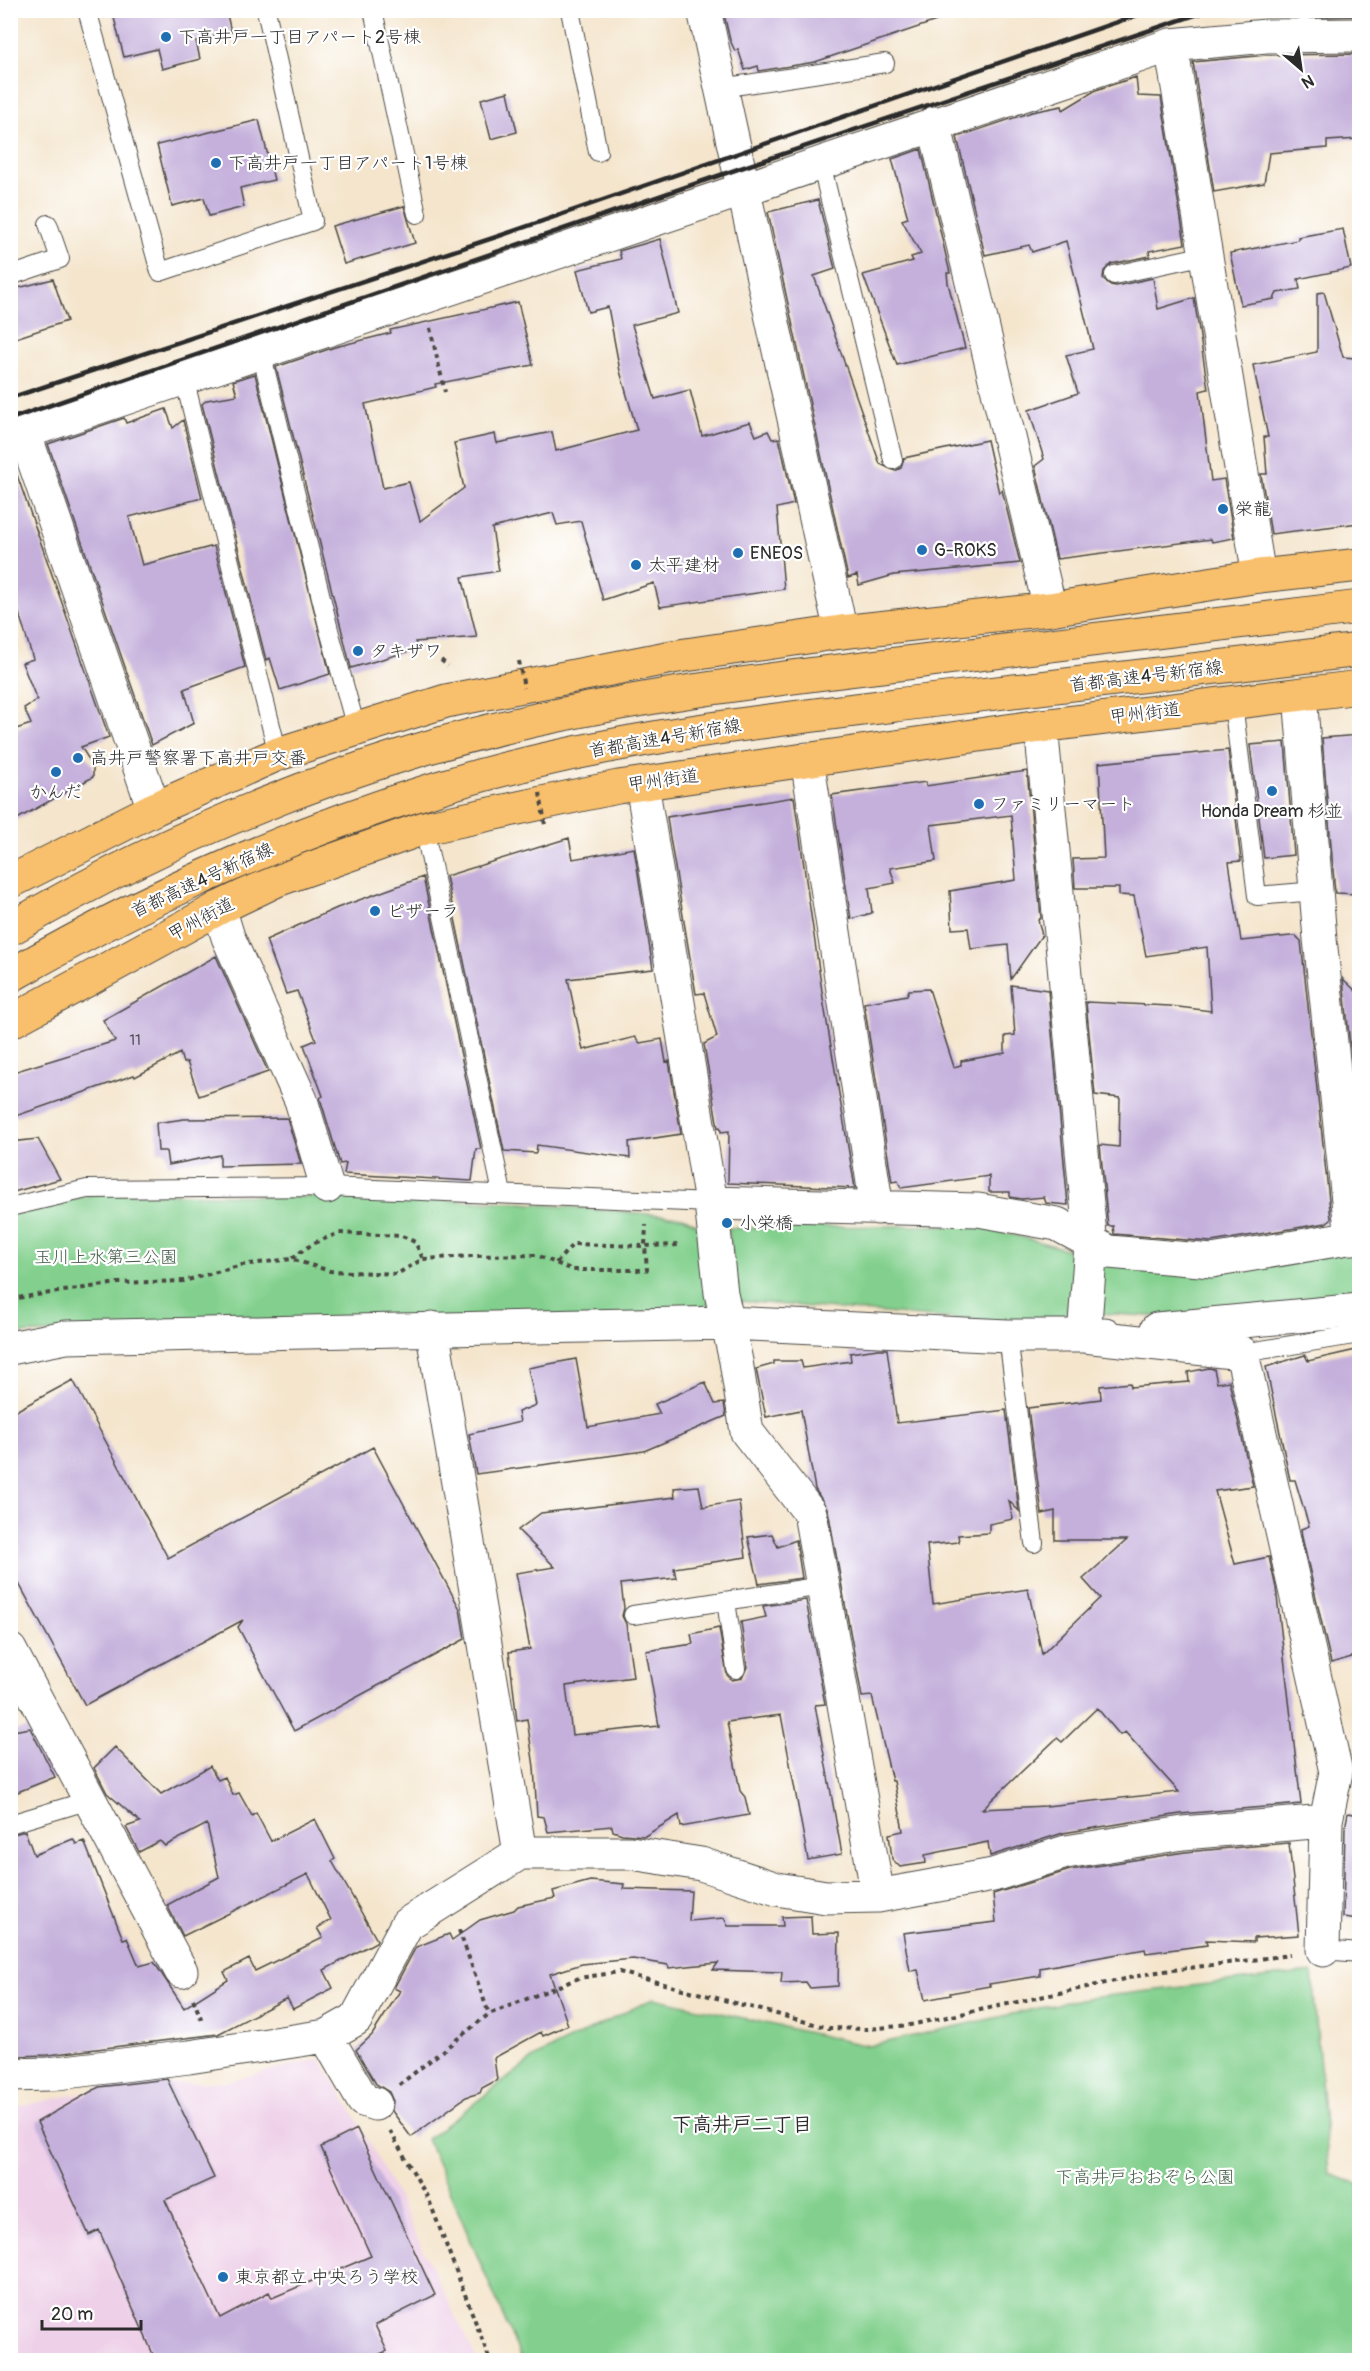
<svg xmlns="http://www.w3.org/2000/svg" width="1370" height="2371" font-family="Pangolin,'Klee One',sans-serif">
<rect width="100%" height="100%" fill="#fff"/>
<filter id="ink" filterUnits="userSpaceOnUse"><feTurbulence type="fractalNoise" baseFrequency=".0167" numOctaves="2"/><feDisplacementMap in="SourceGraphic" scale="12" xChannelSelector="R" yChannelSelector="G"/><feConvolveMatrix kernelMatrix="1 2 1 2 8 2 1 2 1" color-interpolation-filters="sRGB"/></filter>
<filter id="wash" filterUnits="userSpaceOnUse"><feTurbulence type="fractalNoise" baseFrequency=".008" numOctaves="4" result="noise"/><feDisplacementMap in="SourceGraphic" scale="24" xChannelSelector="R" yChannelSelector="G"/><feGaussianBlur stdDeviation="1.35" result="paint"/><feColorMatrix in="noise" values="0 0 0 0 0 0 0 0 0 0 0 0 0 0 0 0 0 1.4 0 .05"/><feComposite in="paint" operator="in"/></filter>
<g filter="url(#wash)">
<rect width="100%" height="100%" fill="#f4e5cc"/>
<!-- built -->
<path fill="#eed0e8" d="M320 2059 353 2112 396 2194 477 2360H11V2108L102 2089 228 2081Z"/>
<!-- green -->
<path fill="#83d08e" stroke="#577e5c" stroke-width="1.5" d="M104 1192 511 1202 683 1217 702 1227 711 1302 689 1317 11 1334V1213Z
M976 1225 1077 1252 1065 1328 739 1301 728 1228Z
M1359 1249V1304L1199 1319 1096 1313 1101 1263Z
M1312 1972 1329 2174 1359 2184V2360H522L427 2139 537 2056 654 1998 868 2046 1080 1999Z"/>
<g id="blocks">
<!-- building -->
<path fill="#c5b0db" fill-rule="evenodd" d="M112 10H226L231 32 196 41 200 59 162 69 157 49 124 57Z
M723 10H953L954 15 815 62 759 71 758 66 745 70 738 49 735 51 730 40Z
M1320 10H1359V16L1321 17Z
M1359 54V139L1327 141V148L1269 153 1264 183 1214 192 1193 62 1267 55Z
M1136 77 1138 96 1161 97 1185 244 1149 251 1150 256 1111 264 1104 271 1103 278 1110 285 1116 286 1153 278 1158 309 1194 298 1208 389 1200 391 1211 481 1224 479 1234 538 1212 542 1211 539 1057 559 1035 466 1044 459 1029 410 1078 393 1066 355 1093 349 1066 241 1032 252 1029 245 985 255 957 137 1032 112 1062 106 1063 110 1096 90Z
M508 92 517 132 491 139 481 99Z
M259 120 274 180 240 188 244 207 209 216 204 198 172 206 157 145Z
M921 149 950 273H947L948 283 965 348 897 365 863 275 913 261 911 257 921 254 902 220 908 218 892 159Z
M818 200 835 269 814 276 880 464 895 471 901 468 904 458 987 440 999 493 1002 490 1020 563 894 575 859 585 857 575 848 578 768 212Z
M404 206 415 243 344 264 332 226Z
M1343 229 1351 268 1298 279 1300 289 1277 293 1274 299 1241 305 1230 253 1298 240V237Z
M660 239 678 313 632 325 655 399 690 390 702 436 750 422 756 436 768 431 772 439 779 438 794 504 777 508 784 589 660 607 654 583 603 600 581 521 557 525 553 513 492 528 499 571 462 577 477 637 415 642 417 649 351 668 276 367 335 347 391 333 390 330 518 302 533 365 435 384 436 387 365 404 383 488 409 482 420 521 464 488 454 443 495 434 497 443 552 432 556 451 637 430 620 371 608 307 588 312 577 270 621 259 619 251Z
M53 279 67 321 10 340V290Z
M1324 292 1343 357 1355 358 1359 407V523L1271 534 1261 474H1267L1264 437H1268L1253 365 1317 352V293Z
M255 374 330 674 280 690 270 658 266 660 202 404 207 400 237 395 233 381Z
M166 409 173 428 183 420 202 498 129 517 142 565 214 546 245 667 184 689 194 723 152 745 48 444 124 418 126 423Z
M10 455 109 737 81 747 93 766V777L10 823V731L31 724 24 708 37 700 22 663 33 659 10 584Z
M1359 735V894L1335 893 1322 738Z
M1285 742 1294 855 1264 858 1250 745Z
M1228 750 1241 861 1229 862 1241 941 1291 936H1296L1301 941 1331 1219 1326 1223 1211 1242 1114 1234 1113 1226H1108L1100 1145 1119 1147 1120 1098 1095 1095 1086 1002 1170 1006 1211 1011 1207 947 1146 956 1134 896 1119 895V888H1075L1073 859 1104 858 1099 763Z
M1027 771 1041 918 1038 920 1042 935 1011 979 1008 945 971 949 968 928 952 929 950 891 1016 880 1011 815 931 825 936 861 890 868 895 883 869 888 872 913 851 919 832 795 926 782V786Z
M794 797 824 1005 855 1188 728 1183 729 1131 721 1132 720 1127 718 1128 704 1044 717 1037 704 993 696 994 669 831 667 817Z
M569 838 573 859 634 848 653 969 568 979 583 1050 635 1037 640 1043 662 1039 666 1062 669 1061 681 1134 629 1142 630 1158 537 1145 536 1153 504 1151 446 876Z
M423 877 481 1149H476L472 1181 344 1174 346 1163 340 1164 320 1098 323 1096 304 1045 316 1040 297 991 286 994 266 940 337 908Z
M216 956 268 1072 199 1096 187 1062 183 1063 180 1053 135 1077 134 1075 10 1118V1073L115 1041 103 1020Z
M1343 979 1359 994 1358 1120Z
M1011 985 1048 990 1068 1205 1046 1203 1044 1197 1022 1199 1010 1197V1192H989V1176L901 1188 898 1181 892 1182 864 1003 907 995 909 990 929 989 954 1067 961 1065V1061L1005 1053V1036L1015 1035Z
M287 1118 301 1164 220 1166V1155L168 1165 166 1151H158L156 1123 184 1119Z
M38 1139 60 1179 10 1193V1142Z
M878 1349H887L897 1423 1006 1410 1019 1511 1009 1501 1013 1519 989 1524V1533L958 1535 959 1542 927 1545 933 1604 1028 1589 1042 1654 1100 1598 1083 1579 1127 1540H1055V1511L1042 1514 1028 1408 1101 1399 1100 1386 1130 1383 1131 1387 1189 1382 1188 1372 1209 1368 1214 1369 1217 1383 1229 1381 1253 1486 1215 1491 1235 1564 1269 1557 1276 1588 1301 1804 1180 1814 1063 1833 990 1856 988 1842 925 1855 926 1863 900 1867 892 1859 889 1834 903 1831 894 1781H892L872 1696 862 1697 828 1510 815 1489 801 1410 766 1417 756 1369 774 1364V1361H801L803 1368 851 1361 850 1353ZM1097 1708 1120 1735 1125 1732 1179 1792 1046 1806 982 1809 1057 1738 1062 1742Z
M1356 1350 1359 1367V1655L1331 1663 1302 1537 1301 1529 1309 1526 1295 1480H1290L1266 1367 1305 1355 1308 1361Z
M576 1359 588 1427 660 1414 655 1404 705 1382 715 1404 724 1403 726 1416 644 1451 476 1474 469 1434 520 1422 518 1412 536 1405 528 1368Z
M73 1380 168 1558 373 1447 460 1609 465 1639 294 1731 238 1627 243 1620 85 1705 10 1567V1414Z
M699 1486 703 1507 739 1501 746 1557 674 1568 676 1578 621 1584 624 1608 622 1616 626 1624 633 1677 566 1686 572 1735 659 1726 646 1651 693 1644 691 1634 719 1628 727 1675 732 1680 742 1678 747 1667 741 1622 766 1617 763 1606 806 1600 825 1704 815 1705 842 1854 808 1860 781 1715 727 1722 740 1791 745 1797 749 1815 681 1827 679 1815 645 1836 622 1834 613 1831 612 1826 548 1832 544 1817 537 1816 534 1767 527 1719 517 1721 509 1652 530 1649 516 1573 555 1567 518 1530 541 1513 675 1497 674 1488Z
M772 1534 778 1547 796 1540 802 1578 759 1584 748 1537Z
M30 1728 55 1777 10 1795 13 1731Z
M115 1747 161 1794 210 1766 218 1780 225 1777 233 1795 239 1793 252 1816 256 1813 271 1841 315 1819 335 1859 332 1861 377 1940 376 1942 324 1970 333 1988 293 2009 287 1998 218 2034 48 2055 17 2056 10 2035V1835L25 1831 34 1855 73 1839 76 1844 84 1841 123 1939 127 1938 139 1966 154 1962 184 2008 228 1980 224 1972 249 1959 255 1971 323 1938 317 1928 331 1920 308 1874 183 1936 167 1905 219 1877 207 1824 165 1846 160 1841 139 1852 126 1827 140 1822 107 1793 94 1768Z
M1348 1813 1359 1815V1919L1343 1917 1345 1828Z
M1289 1843 1299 1935 1254 1938V1942L1206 1940 1207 1945 1146 1953 1145 1949 1040 1968V1976L989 1984 990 1986 950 1993 951 1995 925 2000 918 1970 910 1971 903 1933 996 1922 993 1894 1070 1870 1185 1852Z
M590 1881 624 1884 623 1889 691 1891 689 1921 724 1918 728 1926H783L782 1917 811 1916 812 1934 839 1933 838 1986 810 1988 806 1982 781 1983 782 1972 713 1970 718 1963 669 1968 668 1965 633 1959 582 1964 550 1974 568 2025 543 2036 541 2032 494 2058 497 2080 482 2088 480 2093 466 2097 411 2137 392 2111 393 2101 389 2092 376 2084 356 2050 372 2035 400 1991 394 1988 416 1947 449 1934 452 1940 480 1920 514 1910 518 1906 555 1898 553 1891Z
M167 2079 214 2178 165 2200 220 2318 269 2292 272 2298 371 2256 321 2147 357 2129 435 2295 375 2325 387 2351 364 2361H156L99 2230 89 2235 37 2122 99 2087Z"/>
</g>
</g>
<g filter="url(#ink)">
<use href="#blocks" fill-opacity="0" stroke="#494743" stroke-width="1.5"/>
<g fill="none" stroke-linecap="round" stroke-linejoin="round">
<defs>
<path id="service" d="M87 10 160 272 313 221 266 10
M373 10 417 214
M570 10 598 152
M721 88 885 63
M821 163 893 460
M1114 275 1206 255
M10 276 60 259 48 224
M261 352 329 630 356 728
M184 378 278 754
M1233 703 1257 896 1316 891
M424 828 502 1193
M10 1207 87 1189 327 1187 711 1203
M1008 1336 1034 1543
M1242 1353 1360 1334
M726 1601 736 1669
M633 1615 822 1586
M10 1824 90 1800
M1323 1950 1360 1953"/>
<path id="minor" d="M704 10 841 632
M1171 45 1259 576
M934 123 1050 609
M24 432 154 809
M10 437 1171 45 1266 36 1360 35
M1300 695 1320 939 1352 1238
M1041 726 1091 1245 1084 1336 1105 1334
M807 759 877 1208
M642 784 711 1203 721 1293 736 1361 747 1432 810 1513 878 1896
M219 908 228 937 301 1100 327 1187
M711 1203 978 1210 1057 1224 1109 1252 1212 1261 1360 1236
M432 1328 520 1853
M1157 1329 1360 1310
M10 1348 66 1337 728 1323 1008 1336H1084L1242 1353 1336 1772 1326 1821 1323 1950
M10 1650 181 1971
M326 2036 363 2100 375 2104
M10 2075 49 2074 189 2057 326 2036 356 2019 407 1924 520 1853H631L701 1864 777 1889 826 1897 878 1896 993 1875 1066 1852 1183 1833 1326 1821"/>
<path id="trunk" d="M10 882 154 809 278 754 446 701 672 657 841 632 1050 609 1259 576 1360 565
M10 1022 219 908 277 880 424 828 618 787 1041 726 1360 687"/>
</defs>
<!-- service casing -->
<use href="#service" stroke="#494743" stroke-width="20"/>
<!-- minor casing -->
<use href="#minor" stroke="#494743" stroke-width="35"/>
<!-- trunk casing -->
<use href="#trunk" stroke="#494743" stroke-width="35"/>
<!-- path -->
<path stroke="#494743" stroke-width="4" stroke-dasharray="4.5 4.5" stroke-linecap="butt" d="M430 328 445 392
M441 660 448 666
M292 1258 314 1243 339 1233 402 1236 415 1242 423 1259
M556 1263 573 1244 645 1246 646 1225
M10 1299 118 1283 184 1281 242 1265 291 1259 330 1271 397 1274 423 1259 472 1256 536 1255 573 1270H647L645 1246 682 1245
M459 1930 489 2014
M193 1999 203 2023
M399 2085 489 2014 579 1978 619 1972 829 2028 868 2029 910 2025 1157 1972 1290 1955
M390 2131 429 2200 490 2360"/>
<!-- service -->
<use href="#service" stroke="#fff" stroke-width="18"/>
<!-- minor -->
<use href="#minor" stroke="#fff" stroke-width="33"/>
<!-- trunk -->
<use href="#trunk" stroke="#f8bf6c" stroke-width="33"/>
<!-- rail -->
<path stroke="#2b2b2b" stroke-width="4.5" d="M10 398 499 236 1152 10
M10 419 738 169 1210 10"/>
<defs>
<path id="motorway-bridge" d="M10 929C142 852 283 790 429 747 584 702 745 682 906 663 1057 644 1208 626 1360 607
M10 976C147 897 291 833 441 787 594 740 754 722 912 703 1061 686 1210 668 1360 650"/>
</defs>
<!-- motorway-bridge casing -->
<use href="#motorway-bridge" stroke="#494743" stroke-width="35" stroke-linecap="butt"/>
<!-- path-bridge -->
<path stroke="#494743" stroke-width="4" stroke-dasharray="4.5 4.5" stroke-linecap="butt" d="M519 661 524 688
M540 793 545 825"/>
<!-- motorway-bridge -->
<use href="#motorway-bridge" stroke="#f8bf6c" stroke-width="33"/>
</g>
</g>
<!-- markers -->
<g fill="#1f6fb2" stroke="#fff" stroke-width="2">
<circle cx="166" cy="37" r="6"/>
<circle cx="216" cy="163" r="6"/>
<circle cx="1223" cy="509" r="6"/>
<circle cx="922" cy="550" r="6"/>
<circle cx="738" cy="553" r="6"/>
<circle cx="636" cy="565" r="6"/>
<circle cx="358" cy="651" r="6"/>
<circle cx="78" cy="758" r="6"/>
<circle cx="56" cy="772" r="6"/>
<circle cx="1272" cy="791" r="6"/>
<circle cx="979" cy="804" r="6"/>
<circle cx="375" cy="911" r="6"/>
<circle cx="727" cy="1223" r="6"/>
<circle cx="223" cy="2277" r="6"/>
</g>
<g text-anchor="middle" stroke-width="4.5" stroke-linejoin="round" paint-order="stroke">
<!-- number labels -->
<g font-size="15" fill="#524c57">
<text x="135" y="1045">11</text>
</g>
<!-- poi labels -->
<g font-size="18" fill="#2b2b2b" stroke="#fff" text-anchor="start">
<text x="178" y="43">下高井戸一丁目アパート2号棟</text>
<text x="228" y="169">下高井戸一丁目アパート1号棟</text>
<text x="1235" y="515">栄龍</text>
<text x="934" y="556">G-ROKS</text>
<text x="750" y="559">ENEOS</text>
<text x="648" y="571">太平建材</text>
<text x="370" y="657">タキザワ</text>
<text x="90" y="764">高井戸警察署下高井戸交番</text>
<text x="56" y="798" text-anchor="middle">かんだ</text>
<text x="991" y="810">ファミリーマート</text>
<text x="1272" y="817" text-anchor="middle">Honda Dream 杉並</text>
<text x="387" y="917">ピザーラ</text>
<text x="739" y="1229">小栄橋</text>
<text x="235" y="2283">東京都立 中央ろう学校</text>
</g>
<!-- street labels -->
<g font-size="18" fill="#2b2b2b" stroke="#fff">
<text transform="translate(1146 676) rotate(-7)" y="6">首都高速4号新宿線</text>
<text transform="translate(1145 713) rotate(-7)" y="6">甲州街道</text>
<text transform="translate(665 738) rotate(-10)" y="6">首都高速4号新宿線</text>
<text transform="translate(663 780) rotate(-8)" y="6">甲州街道</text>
<text transform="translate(202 880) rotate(-25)" y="6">首都高速4号新宿線</text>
<text transform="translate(201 919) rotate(-28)" y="6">甲州街道</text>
</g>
<!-- park labels -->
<g font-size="18" fill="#455d49" stroke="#fff">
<text x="106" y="1263">玉川上水第三公園</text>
<text x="1145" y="2183">下高井戸おおぞら公園</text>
</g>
<!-- neighbourhood labels -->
<g font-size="20" font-weight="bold" fill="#2b2b2b" stroke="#fff">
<text x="742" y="2131">下高井戸二丁目</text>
</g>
</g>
<!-- margin -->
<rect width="1370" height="2371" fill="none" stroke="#fff" stroke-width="36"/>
<!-- north arrow -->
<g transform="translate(1301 69) rotate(151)" stroke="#ffffff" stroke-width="4.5" paint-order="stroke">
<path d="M0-4.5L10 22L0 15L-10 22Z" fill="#2b2b2b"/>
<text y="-9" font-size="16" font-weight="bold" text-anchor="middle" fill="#2b2b2b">N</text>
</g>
<!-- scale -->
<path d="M42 2320v9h99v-9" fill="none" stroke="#2b2b2b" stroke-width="3"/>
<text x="51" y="2320" font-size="18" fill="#2b2b2b" stroke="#ffffff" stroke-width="4.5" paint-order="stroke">20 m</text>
</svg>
